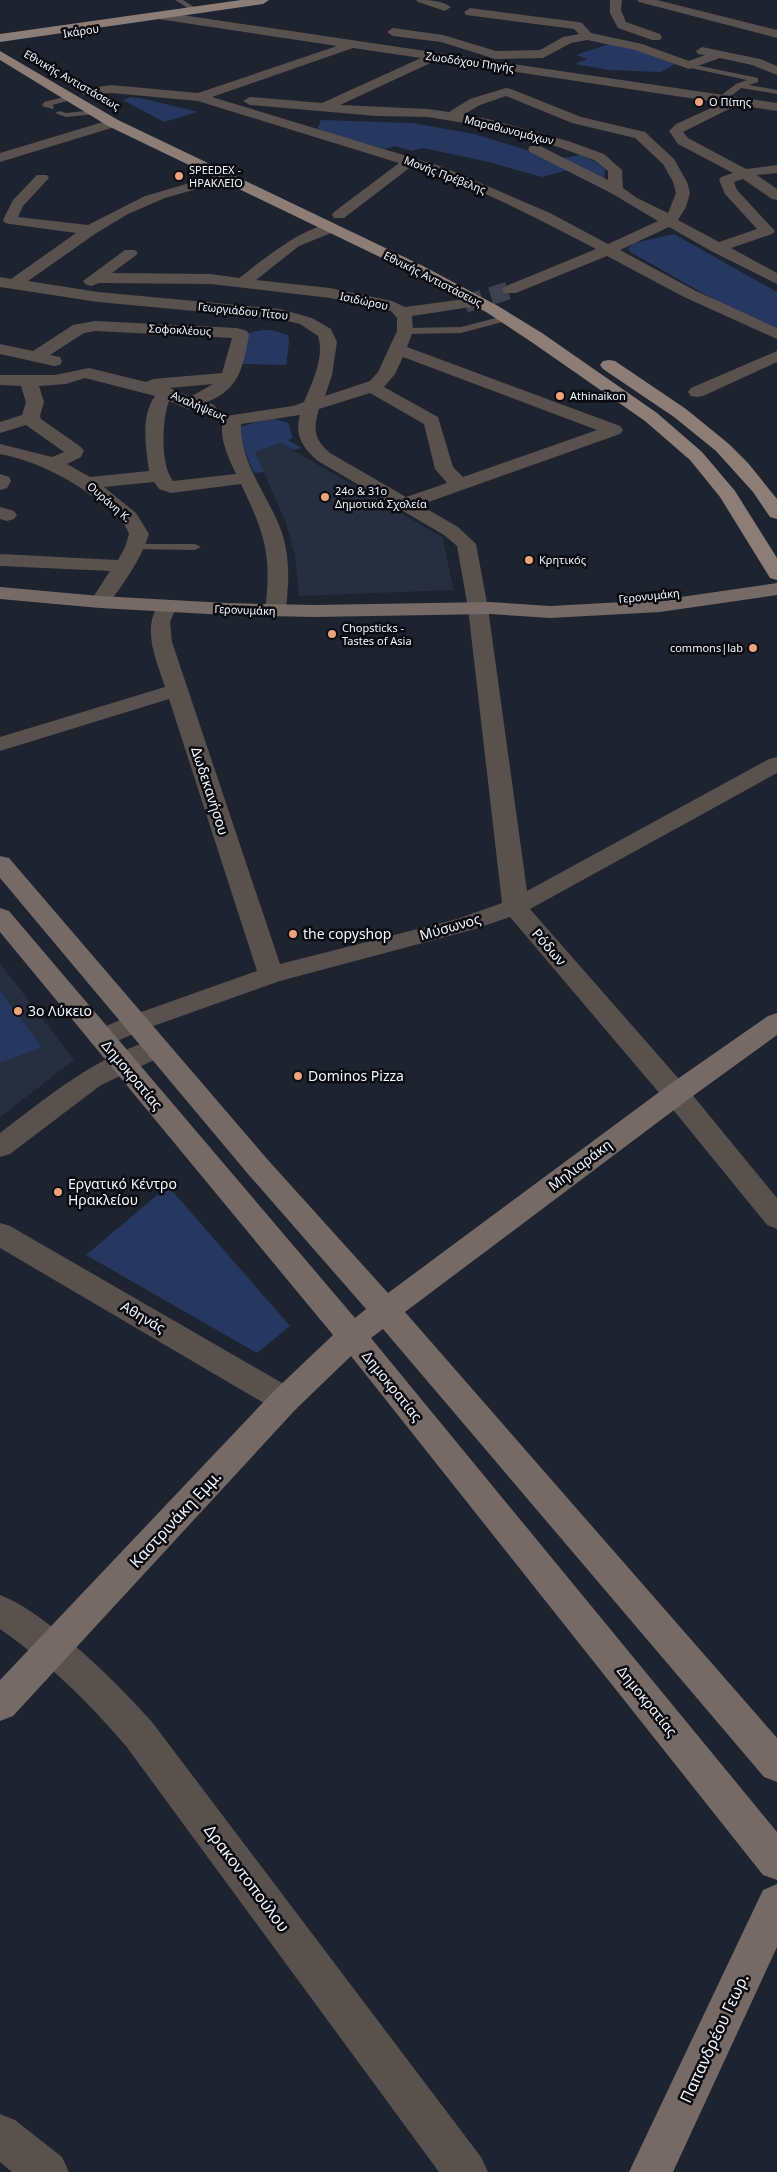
<svg xmlns="http://www.w3.org/2000/svg" width="777" height="2172" font-family="'Noto Sans',sans-serif">
<rect width="100%" height="100%" fill="#1d232f"/>
<!-- built -->
<path fill="#262e3f" d="M281 443 442 537 454 590 299 596 295 556 286 523 255 452Z
M0 963 74 1060 0 1117Z"/>
<!-- green -->
<path fill="#26385f" d="M609 44 640 50 677 63 661 72 608 70 575 64 587 59 576 55Z
M130 97 145 99 198 112 164 122 123 100Z
M321 120 413 123 474 134 534 152 568 170 542 177 489 162 423 148 412 151 395 146 385 149 317 130Z
M580 155 592 160 605 169 604 180 563 158Z
M674 234 777 292V328L731 309 630 252 628 248 634 243Z
M262 330H272L288 335 289 342 286 365 239 364 248 333Z
M275 419 288 423 293 438 288 440 302 448 294 450 281 443 255 452 264 472 254 473 238 435 237 428 262 420Z
M0 991 42 1047 0 1063Z
M168 1186 290 1326 257 1353 86 1255Z"/>
<g fill="none" stroke-linecap="round" stroke-linejoin="round">
<!-- street-tunnel -->
<path stroke="#3d424e" stroke-width="18" stroke-dasharray="18 9" stroke-linecap="butt" d="M465 304 510 290"/>
<!-- lane -->
<path fill="#58514d" fill-rule="evenodd" d="M175 0H183L200 11 194 12Z
M686 63 758 78V82L749 85 777 90V94L741 88 725 101H719V97L736 84 747 80 686 67Z
M68 96 72 98 71 100 52 105 54 107 53 109 42 106 44 102Z
M94 110 98 112 97 114 66 117 55 113 59 111 66 113Z
M507 315 510 316V320L461 333 405 334 400 331 405 328 461 327Z
M135 544H195L201 547 195 550 131 549 129 547Z"/>
<!-- street -->
<path fill="#58514d" fill-rule="evenodd" d="M416 0C428 0 442 0 451 7L445 11 418 2Z
M610 0H622L621 10 626 22 660 34 662 37 660 40H652L618 28 610 13Z
M637 0H657L777 30V38L639 2Z
M470 8 578 22 582 23 591 33 642 44 689 61 705 55 698 54 696 51 702 47 760 59 777 66V75L752 65 720 58 689 69 635 50 587 40 571 43 543 58 495 59 441 42 393 36 387 32 393 28 443 35 496 51 540 50 563 37 579 34 574 29 466 15 464 12Z
M162 12 777 103V111L737 105 683 132 688 138 746 169 777 165V173L757 175 777 189V200L772 199 743 179 734 182 737 190 775 231 772 234 731 248 777 273V284L711 251 669 227 620 250 696 291 777 328V339L684 297 607 256 516 293H504L502 290 504 287 596 249C537 218 476 186 412 166L344 218H334L332 215 334 212 399 163 198 101 111 93 84 95 82 92 84 89 111 85 198 93 337 46 158 19 156 16 158 13ZM353 48 421 58 322 103 250 97 243 101 250 105 376 116 428 117 482 126 558 147 594 160 608 171V180L540 146H530L528 149 530 152 611 193 658 221 608 244 550 213 443 167 212 97ZM437 60 722 103 676 124 669 131 678 144 733 173 721 177 719 180 725 194 757 229 719 242 678 220 686 207 690 193 687 182 674 159 645 132 581 117 511 89 506 88 470 99 449 112 428 109 340 105ZM506 96 572 123 635 138 663 164 673 182 676 193 668 213 637 198 623 188 622 170 604 154 568 141 488 119 463 115 480 105Z
M113 119 120 123 118 126 0 162V153Z
M224 173 229 174 231 177 229 180 165 198 128 214 95 234 28 281 98 292 280 309 312 318 331 329 337 342 332 375 325 396 370 381 378 372 397 331V318L391 311 330 298 211 284 99 283 91 286 85 284 83 281 125 250H135L138 253 135 256 112 273 211 274 239 278C259 263 311 219 336 225L339 228 336 231 299 246 256 280 330 288 392 301 405 307 465 299 471 301 473 304 471 307 412 316 413 331 407 347 620 426 623 430 620 434 420 505 458 527 476 544 488 608 527 891 769 759 777 757V773L530 909 686 1087 777 1198V1229L767 1225 666 1101 510 917 475 929 280 981 145 1029 110 1044 101 1047 92 1044 88 1038 92 1032 127 1017 257 971 169 699 0 751V737L165 687C156 658 141 629 160 602L167 600 174 602 177 606 170 622 172 642 280 964 457 919 502 903 468 608 457 546 444 535 318 461C303 448 294 435 300 415L241 424C239 460 266 493 279 525 287 544 289 565 288 585 287 595 288 607 282 615L275 617 268 615 265 611C272 554 265 535 241 484L171 493 159 489 154 482 104 487 136 513 149 534C141 560 123 584 107 606L100 608 93 606 90 602 110 571 0 566V554L118 560 125 547 129 534C125 522 114 513 104 505 73 480 39 462 0 454V444L52 457 64 452 26 425 0 433V422L22 415 26 402 21 386 0 385V375H55L89 368 146 382 153 379 222 373 232 338 95 331 84 333 50 355 60 357 62 361 60 365 54 366 0 354V344L33 351 73 325 95 321 237 328 247 331 249 335C243 367 240 389 207 402L214 405 217 409 214 413C200 416 182 406 169 401 162 420 160 465 173 481L236 474C229 459 215 431 226 416L293 406 304 402C312 383 325 357 318 336L300 324 279 319 98 302 0 287V277L11 279 76 233 10 224 5 223 3 220 13 200 37 175H47L49 178 23 206 18 217 88 225 145 196ZM403 357 597 430 463 477 453 467 438 417 384 387 395 374ZM85 378 155 396C140 417 146 447 149 471L90 477 67 464 81 457 84 451 81 447 41 419 40 416 44 402 39 386 66 384ZM213 384 190 397 170 388ZM370 393 424 424 435 469 447 483 406 497 330 453C314 439 313 430 319 409Z
M777 351V362L703 396 697 397 691 396 688 392 691 388Z
M0 474 9 477 11 481 7 488 0 490Z
M0 507 14 511 17 515 14 519 7 521 0 519Z
M157 1039 167 1042 170 1048 167 1054 101 1085 10 1154 0 1157V1133C49 1096 97 1055 157 1039Z
M0 1223 10 1226 296 1391 301 1400 296 1409 285 1413 274 1409 0 1248Z
M0 1595C16 1601 29 1610 43 1620 83 1650 119 1685 152 1722L481 2157 488 2172H439L126 1746C88 1702 48 1662 0 1629Z
M0 2114 15 2120 62 2157 69 2172H12L0 2162Z"/>
<!-- secondary -->
<path fill="#756a65" fill-rule="evenodd" d="M777 583V595L660 612 550 618 490 614 315 617 226 615 100 608 0 599V587L100 596 226 603 315 605 490 602 550 606 660 600Z
M0 856 9 858 268 1160 388 1293 666 1087 768 1016 777 1013V1035L686 1101 405 1312 777 1738V1782L764 1777 383 1329 371 1338 777 1832V1880L763 1875 351 1356 296 1409 13 1716 0 1721V1680L274 1391 333 1335 0 932V908L9 911 355 1318 366 1309 248 1174 0 878Z
M777 1884V1947L673 2172H629L763 1890Z"/>
<!-- primary -->
<path fill="#8c7e77" fill-rule="evenodd" d="M241 0H269L263 4 0 42V34Z
M0 51 118 120 423 266 498 306 542 333 657 413 702 452 735 491 777 558V580L770 578 720 497 690 460 645 421 530 341 486 312 411 272 108 126 0 60Z
M609 360 615 361 686 409 729 444 748 463 777 499V519L770 517 753 492 716 451 674 417 603 369 600 365 603 361Z"/>
</g>
<!-- markers -->
<g fill="#efa378" stroke="#0a0c11" stroke-width="2">
<circle cx="699" cy="102" r="5"/>
<circle cx="179" cy="176" r="5"/>
<circle cx="560" cy="396" r="5"/>
<circle cx="325" cy="497" r="5"/>
<circle cx="529" cy="560" r="5"/>
<circle cx="332" cy="634" r="5"/>
<circle cx="753" cy="648" r="5"/>
<circle cx="293" cy="934" r="5"/>
<circle cx="18" cy="1011" r="5"/>
<circle cx="298" cy="1076" r="5"/>
<circle cx="58" cy="1192" r="5"/>
</g>
<g text-anchor="middle" stroke-width="5" stroke-linejoin="round" paint-order="stroke">
<!-- far-street labels -->
<g font-size="11" fill="#f1f5fd" stroke="#0a0c11">
<text transform="translate(81 31) rotate(-9)" y="4">Ικάρου</text>
<text transform="translate(470 62) rotate(8)" y="4">Ζωοδόχου Πηγής</text>
<text transform="translate(72 80) rotate(30)" y="4">Εθνικής Αντιστάσεως</text>
<text transform="translate(509 130) rotate(14)" y="4">Μαραθωνομάχων</text>
<text transform="translate(445 175) rotate(21)" y="4">Μονής Πρέβελης</text>
<text transform="translate(433 279) rotate(27)" y="4">Εθνικής Αντιστάσεως</text>
<text transform="translate(364 301) rotate(12)" y="4">Ισιδώρου</text>
<text transform="translate(243 311) rotate(6)" y="4">Γεωργιάδου Τίτου</text>
<text transform="translate(180 330) rotate(3)" y="4">Σοφοκλέους</text>
<text transform="translate(199 406) rotate(23)" y="4">Αναλήψεως</text>
<text transform="translate(109 502) rotate(41)" y="4">Ουράνη Κ.</text>
<text transform="translate(649 596) rotate(-6)" y="4">Γερονυμάκη</text>
<text transform="translate(245 610) rotate(2)" y="4">Γερονυμάκη</text>
</g>
<!-- far-poi labels -->
<g font-size="11" fill="#f1f5fd" stroke="#0a0c11" text-anchor="start">
<text x="709" y="106">Ο Πίπης</text>
<text x="189" y="174">SPEEDEX -<tspan x="189" dy="13">ΗΡΑΚΛΕΙΟ</tspan></text>
<text x="570" y="400">Athinaikon</text>
<text x="335" y="495">24ο &amp; 31ο<tspan x="335" dy="13">Δημοτικά Σχολεία</tspan></text>
<text x="539" y="564">Κρητικός</text>
<text x="342" y="632">Chopsticks -<tspan x="342" dy="13">Tastes of Asia</tspan></text>
<text x="743" y="652" text-anchor="end">commons|lab</text>
</g>
<!-- street labels -->
<g font-size="14" fill="#f1f5fd" stroke="#0a0c11">
<text transform="translate(210 791) rotate(72)" y="5">Δωδεκανήσου</text>
<text transform="translate(450 927) rotate(-16)" y="5">Μύσωνος</text>
<text transform="translate(549 947) rotate(49)" y="5">Ρόδων</text>
<text transform="translate(132 1075) rotate(50)" y="5">Δημοκρατίας</text>
<text transform="translate(580 1165) rotate(-37)" y="5">Μηλιαράκη</text>
<text transform="translate(143 1317) rotate(30)" y="5">Αθηνάς</text>
<text transform="translate(392 1386) rotate(51)" y="5">Δημοκρατίας</text>
<text transform="translate(647 1701) rotate(51)" y="5">Δημοκρατίας</text>
</g>
<!-- poi labels -->
<g font-size="14" fill="#f1f5fd" stroke="#0a0c11" text-anchor="start">
<text x="303" y="939">the copyshop</text>
<text x="28" y="1016">3ο Λύκειο</text>
<text x="308" y="1081">Dominos Pizza</text>
<text x="68" y="1189">Εργατικό Κέντρο<tspan x="68" dy="16">Ηρακλείου</tspan></text>
</g>
<!-- near-street labels -->
<g font-size="16" fill="#f1f5fd" stroke="#0a0c11">
<text transform="translate(175 1519) rotate(-47)" y="6">Καστρινάκη Εμμ.</text>
<text transform="translate(247 1878) rotate(53)" y="6">Δρακοντοπούλου</text>
<text transform="translate(714 2038) rotate(-65)" y="6">Παπανδρέου Γεωρ.</text>
</g>
</g>
</svg>
